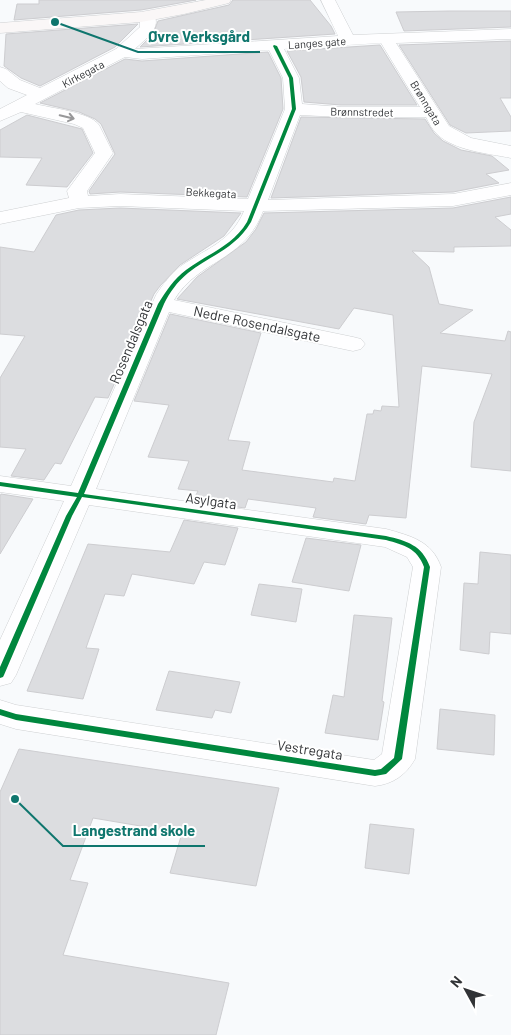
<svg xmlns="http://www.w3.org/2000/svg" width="511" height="1035" font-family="Barlow,sans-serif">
<rect width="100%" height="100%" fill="#f8fafc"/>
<!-- building -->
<path fill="#dcdde0" stroke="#cdcdd0" d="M39 0H196L141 10 14 20 17 4H39Z
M233 0H310L331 26 335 34 140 47 153 34 158 21 229 5Z
M449 11H511V27L404 31 396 12Z
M138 24 115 47 40 86 21 78 4 66 6 34Z
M511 41V98H500L511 117V131L466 133 450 125 399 45Z
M380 45 417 105H341L304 102 301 77 287 51Z
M268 52 281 78 283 109 247 197 120 192 90 194 89 191 115 154 101 124 95 119 79 112 40 103 125 59 142 61Z
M27 115 82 129 93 153 67 187 26 185 42 158 0 157V130Z
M301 117 425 119 434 133 443 141 461 150 492 156 509 170 486 174 499 183 453 192 271 198Z
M511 197V214L495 217 511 230V246L454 247V252L412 251 429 267 439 304 473 310 440 333 505 341 508 331 511 332V471L471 467 474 422 492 374 422 366 406 518 369 515 366 524 313 517 316 508 248 499 245 508 193 501 198 491 178 489 189 461 148 457 169 405 134 401 170 314 261 333 228 440 250 442 242 470 333 482 334 478 355 481 367 414H373L374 410 381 411 382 406 399 407 393 315 354 308 339 329 177 299 197 277 246 242 256 229 264 213 453 208Z
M120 208 241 213 224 236 180 265 160 286 154 294 108 398 95 397 61 464 55 463 44 480 11 476 26 449 0 447V378L25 336 0 334V247L34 252 56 215 79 210Z
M1 494 33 499 0 554V496Z
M184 520 238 528 225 565 204 562 194 584 132 574 124 596 105 594 86 648 99 649 83 699 27 691 88 544 170 552Z
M306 538 361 545 349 591 292 582Z
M480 552 511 555V634L490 632 489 654 460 650 464 583 478 584Z
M259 584 302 589 296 622 251 615Z
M354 615 392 618 382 701 384 702 378 740 325 733 333 695 344 697Z
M169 671 240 682 231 713 215 710 212 718 156 710Z
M440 709 495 715 494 755 437 749Z
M19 749 279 788 256 886 170 873 182 833 93 818 70 880 88 883 63 955 229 983 216 1035H0V792Z
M370 824 414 829 409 874 365 868Z"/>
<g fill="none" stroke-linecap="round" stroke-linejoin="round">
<defs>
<path id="street" d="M321 0H335L353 35 511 29V39L396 43 449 126 471 138 511 146V158C487 153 455 151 437 134 432 129 429 123 426 117H341L300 115 268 200 453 194 511 183V195L453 206 263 211C244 262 199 259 174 300L353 337 361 339 365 344 361 349 353 351 169 312 96 489 386 529C411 536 432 541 441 567L415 759C406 775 393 784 375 786L16 729 0 724V700L16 705 374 760 382 754 413 567 407 557 385 547 89 505 16 675 11 683 0 686V640L64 501 0 492V476L71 486 156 295C163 284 171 274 181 266 207 248 231 242 244 211L120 206 79 208 0 224V212L69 198 67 191 95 153 83 128 74 124 21 112 0 121V109L27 95 8 88 0 81V67L6 69 20 80 40 88 116 49 140 27V16L143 13H153C163 28 145 39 135 49L338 36ZM381 43 420 107H341L302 104 299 78 284 49ZM269 50 283 78 285 109 248 199 120 194 88 196 87 191 113 153 99 125C90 112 50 108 35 104L125 57 142 59Z"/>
<path id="secondary" d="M206 0H231L229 3 184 14 141 22 0 33V23L141 12Z"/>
</defs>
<!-- street casing -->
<use href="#street" stroke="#ced0d2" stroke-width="1"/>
<!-- secondary casing -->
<use href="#secondary" stroke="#ced0d2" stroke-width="1"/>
<!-- street -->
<use href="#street" fill="#fefeff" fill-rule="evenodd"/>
<!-- secondary -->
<use href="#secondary" fill="#faf7f7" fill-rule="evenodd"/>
<defs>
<path id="cycleway" d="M274 45 277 46 293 78 296 109 251 222C235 249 211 255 188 273 177 282 170 292 164 304L84 494 386 536C407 541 422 545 430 567L402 759 386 774 375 776 16 720 0 715V709L16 714 375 770 381 769 394 758 424 567C417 548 404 545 386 540L82 497 72 516 4 675 3 677 0 678V667L66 516 77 497 0 486V482L78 493 158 304C166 291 174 279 186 270 207 254 233 246 247 222L292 109 289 78 273 46Z"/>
</defs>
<!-- cycleway casing -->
<use href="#cycleway" stroke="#fff" stroke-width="3"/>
<!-- cycleway -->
<use href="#cycleway" fill="#00873e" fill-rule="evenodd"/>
</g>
<!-- one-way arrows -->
<defs><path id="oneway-shaft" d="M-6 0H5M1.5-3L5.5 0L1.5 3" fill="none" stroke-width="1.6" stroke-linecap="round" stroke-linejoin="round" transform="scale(1.25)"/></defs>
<use stroke="#98989a" href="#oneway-shaft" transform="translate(67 117) rotate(13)"/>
<g text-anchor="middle" stroke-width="4" stroke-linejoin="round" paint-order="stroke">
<!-- far-street labels -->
<g font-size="11" fill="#313336" stroke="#fff">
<text transform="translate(317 43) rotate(-4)" y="4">Langes gate</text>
<text transform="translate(83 74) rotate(-28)" y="4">Kirkegata</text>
<text transform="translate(426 103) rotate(59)" y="4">Brønngata</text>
<text transform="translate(362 112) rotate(1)" y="4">Brønnstredet</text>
<text transform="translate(211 193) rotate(3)" y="4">Bekkegata</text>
</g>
<!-- street labels -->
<g font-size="14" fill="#313336" stroke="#fff">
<text transform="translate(257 324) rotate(12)" y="5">Nedre Rosendalsgate</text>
<text transform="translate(131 342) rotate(-67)" y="5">Rosendalsgata</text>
<text transform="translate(211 501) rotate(8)" y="5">Asylgata</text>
<text transform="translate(310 750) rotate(9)" y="5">Vestregata</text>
</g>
</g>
<!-- callouts -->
<path fill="none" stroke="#0f766e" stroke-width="2" d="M55 22L138 52H260M15 799L63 846H205"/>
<g fill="#0f766e" stroke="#fff" stroke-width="2">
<circle cx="55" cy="22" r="5"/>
<circle cx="15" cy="799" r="5"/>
</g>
<g font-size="15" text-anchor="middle" font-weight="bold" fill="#0f766e" stroke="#fff" stroke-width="4" stroke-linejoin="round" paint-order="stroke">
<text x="199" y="42">Øvre Verksgård</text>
<text x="134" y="836">Langestrand skole</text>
</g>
<!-- north arrow -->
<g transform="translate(466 990) rotate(310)" stroke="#ffffff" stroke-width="4" paint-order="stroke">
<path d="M0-4L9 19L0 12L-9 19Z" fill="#313336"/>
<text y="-8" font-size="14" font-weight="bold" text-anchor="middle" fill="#313336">N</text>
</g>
</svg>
